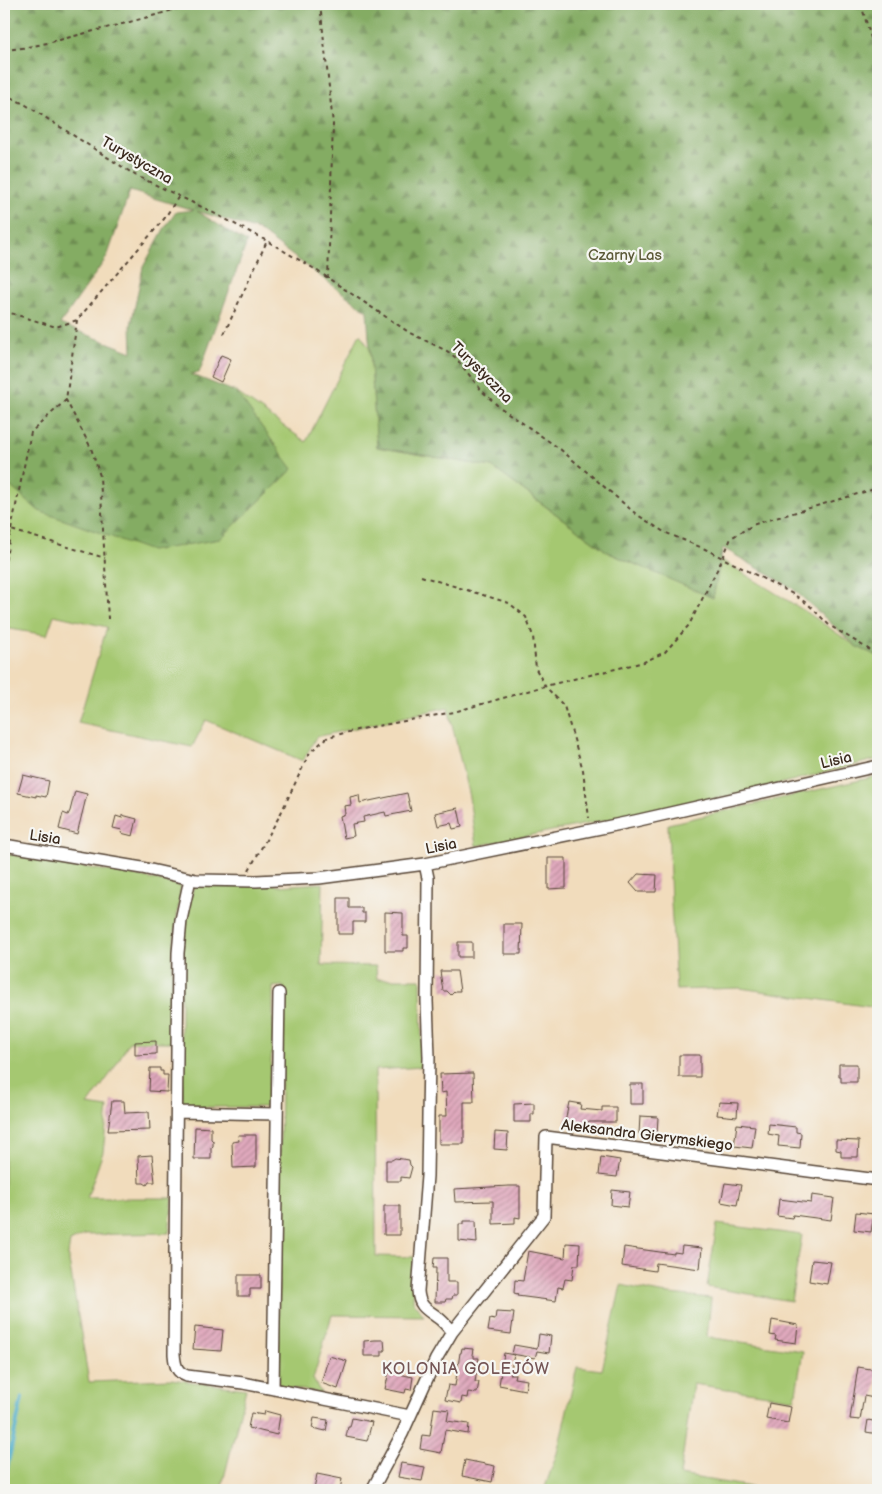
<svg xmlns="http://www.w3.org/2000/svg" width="882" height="1494" font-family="'Balsamiq Sans',sans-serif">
<defs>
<pattern id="forest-firs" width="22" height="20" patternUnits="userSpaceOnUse" patternTransform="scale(1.25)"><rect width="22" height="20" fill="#84ac63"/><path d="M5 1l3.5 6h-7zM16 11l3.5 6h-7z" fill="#6d8c51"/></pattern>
<pattern id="building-hatch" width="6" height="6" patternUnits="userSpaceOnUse" patternTransform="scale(1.25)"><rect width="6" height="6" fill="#e0a9bd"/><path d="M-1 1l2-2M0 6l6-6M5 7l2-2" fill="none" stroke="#b78a99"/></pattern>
</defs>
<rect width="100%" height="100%" fill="#f6f6f2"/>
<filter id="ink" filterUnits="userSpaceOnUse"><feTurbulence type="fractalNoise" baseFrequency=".02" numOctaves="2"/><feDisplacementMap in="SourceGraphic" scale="10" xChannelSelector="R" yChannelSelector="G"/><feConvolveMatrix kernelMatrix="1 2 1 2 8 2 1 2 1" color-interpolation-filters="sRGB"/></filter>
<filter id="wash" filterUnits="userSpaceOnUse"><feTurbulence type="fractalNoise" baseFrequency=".0096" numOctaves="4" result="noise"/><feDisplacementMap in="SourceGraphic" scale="20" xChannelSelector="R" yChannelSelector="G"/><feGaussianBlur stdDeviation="1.12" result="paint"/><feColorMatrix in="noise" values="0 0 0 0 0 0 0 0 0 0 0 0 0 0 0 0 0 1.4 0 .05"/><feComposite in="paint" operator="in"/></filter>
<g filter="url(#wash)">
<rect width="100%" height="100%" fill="#f1dcbc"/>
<!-- grass -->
<path fill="#a5c871" stroke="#707948" d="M360 334 370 349 377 447 492 467 609 553 713 597 720 559 808 613 857 647 878 656V759L743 793 476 846 469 797 448 707 316 737 303 761 206 720 192 747 78 723 107 627 54 615 47 635 4 628V481L292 469 236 392 306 442Z
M878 776V1008L740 988 676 990 671 902 668 824Z
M4 853C63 865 122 871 181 886L172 955 173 1042H129L113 1070 88 1105 108 1108 103 1152 87 1198H173L169 1233 84 1235 70 1242 68 1255 89 1382 171 1379 246 1389 221 1490H4Z
M323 883 321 965 376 966 377 979H421L422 1067 375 1070 376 1256 414 1257 413 1301 424 1316 332 1315 313 1379 321 1393 278 1386 279 1197 283 986 273 987V1038L267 1107H183L181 1034V936L194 885 275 884 277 886Z
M717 1224 802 1235 791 1301 707 1287Z
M621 1285 660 1293 711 1298 707 1337 803 1351 795 1399 693 1384 680 1475 769 1490H544L557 1453 577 1367 602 1370Z"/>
<!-- forest -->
<path fill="url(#forest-firs)" stroke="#606b40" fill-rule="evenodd" d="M4 4H878V656L857 647 792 588 723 548 713 598 609 553 492 467 377 447 367 311 258 230 197 211 239 238 247 242 199 373 190 374 236 392 293 469 220 539 151 551 39 511 4 481ZM130 191 193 210 176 212 164 229 143 267 131 325 132 352 60 324 107 257Z"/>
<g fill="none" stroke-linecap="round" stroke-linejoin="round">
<!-- stream -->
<path stroke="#49aac8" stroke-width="4" d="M4 1481 22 1398"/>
</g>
<g id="blocks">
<!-- building -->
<path fill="url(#building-hatch)" d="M221 355 231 359 221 382 211 377Z
M23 775 49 781 46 797 36 795V797L18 793Z
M75 791 87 794 77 834 59 829 63 813 68 815 70 811Z
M407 793 411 811 386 816 385 812 363 817 364 822 352 824 354 836 344 838 340 816 345 814 344 806 351 805 350 797 359 795 360 803Z
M458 808 462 827 453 829 451 823 438 826 435 813Z
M122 815 137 819 133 836 121 833 122 830 113 828 116 816 122 818Z
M548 858H566V888L548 889Z
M638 874 657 875 656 892H638L630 883Z
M338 898H349V908H362V913H365V922H353V934H338Z
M385 912 403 913V936H408V948H403V951H385Z
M504 924H522L521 954H504Z
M458 942H472V957H458Z
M440 971H457L460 991H455L451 995 447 991H443Z
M156 1041V1054L135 1055V1042Z
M679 1055H700V1077H679Z
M839 1064H857V1082H841V1076H839Z
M150 1068H160V1071H163V1075H168L167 1092 149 1091Z
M473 1073 474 1102H464V1144H439V1116H447L446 1092 441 1093 440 1074Z
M630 1084H643V1104H630Z
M112 1101H124L125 1113 149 1112 150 1130 108 1131Z
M569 1102 581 1104 580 1109 602 1111V1107H616V1122H586V1125L565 1123Z
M719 1102 738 1103 737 1117 717 1115Z
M534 1103V1114H531V1122H514V1104Z
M640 1116 658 1117 657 1135 639 1134Z
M737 1124 755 1126 752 1148 734 1146Z
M769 1124 796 1127V1132L801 1133 800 1148 778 1146 779 1136 768 1134Z
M195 1127 211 1128V1139L213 1141V1146L211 1148V1159H194Z
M495 1132 508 1133 507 1150 494 1149Z
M238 1135H256V1167L233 1168 232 1142 239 1141Z
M836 1140 859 1141 858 1157H841V1151L836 1150Z
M152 1155 155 1182H149L147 1185 144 1183H139L138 1156Z
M601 1157 620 1160 617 1177 599 1175Z
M395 1158 409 1160 410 1165 412 1167 409 1178 401 1177V1181H386V1160H392Z
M725 1183 741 1185 737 1205 721 1202Z
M509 1186H520V1218L515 1217V1223L493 1224V1201L455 1202 454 1189Z
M612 1190 630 1192 628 1207 611 1205Z
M812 1195 834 1198 831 1220 793 1215 792 1218 777 1216 779 1199 811 1203Z
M384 1206H400V1235H384Z
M856 1212 874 1214 871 1232 854 1230Z
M464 1221H476L477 1243 459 1241V1224H464Z
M566 1243 580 1244 579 1265H574L572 1280 565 1279 563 1288 558 1287 556 1301 517 1296 518 1294 514 1293 515 1280 523 1281 528 1251 565 1258Z
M682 1246 702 1248 700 1269 656 1263 655 1271 622 1266 624 1247 674 1254V1252L681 1253Z
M434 1258H447V1282H457V1295H453L452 1299H446L445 1302H435L436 1268H433Z
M812 1260 831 1262 827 1284 809 1281Z
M238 1275H261V1289H250V1296H238Z
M496 1312 514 1313 511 1334 488 1331 490 1319 495 1320Z
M772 1320 798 1325 796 1343 775 1340 776 1336 770 1335Z
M195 1327 223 1330 221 1351 193 1349Z
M539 1334 551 1336 549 1353 537 1351 535 1358 512 1354 514 1345 537 1349Z
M375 1340H384L385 1351H382V1356H364V1341Z
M462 1348 473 1349 472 1355H474V1358H479L475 1382H479L477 1393 468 1392 467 1398 462 1397 461 1403 445 1400 448 1385 455 1386 460 1353H461Z
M504 1353 514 1355 510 1374H515L514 1378 527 1380 525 1390 499 1385Z
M329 1356 347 1361 338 1389 321 1383Z
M858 1367 877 1370 874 1398 864 1396 860 1420 850 1419Z
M389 1372 413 1377 411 1390 406 1389 405 1393 385 1389Z
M769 1403 791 1407 788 1423 766 1419Z
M434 1408 449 1410 447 1421 469 1424 468 1434 445 1430 441 1453 420 1449 422 1435 430 1436Z
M265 1411 280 1415 277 1435 248 1428 251 1413 264 1415Z
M314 1418 328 1420 326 1431 312 1428Z
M352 1418 372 1422 367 1441 346 1437 348 1427H350Z
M868 1420 878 1422V1434L866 1432Z
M465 1460 495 1466 492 1482 462 1476Z
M401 1463 425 1467 422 1481 398 1477Z
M317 1474 342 1479 340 1490H314Z"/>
</g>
</g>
<g filter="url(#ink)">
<use href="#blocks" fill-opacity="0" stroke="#564536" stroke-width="1"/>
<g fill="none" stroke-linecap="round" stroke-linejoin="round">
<defs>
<path id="street" d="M4 845 142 868 196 880 256 881 319 878 425 864 635 821 878 766
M425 864 428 878 427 1001 429 1057 427 1176 418 1291C419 1306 426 1309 437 1317 443 1321 447 1326 452 1332
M190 879 181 920 178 953 174 1354C175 1365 176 1372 187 1376L243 1383 410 1416
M178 1112 277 1114
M273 1389 279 993
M372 1490 402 1434 436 1359 452 1332 544 1216 546 1137 878 1180"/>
</defs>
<!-- street casing -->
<use href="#street" stroke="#564536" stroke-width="14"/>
<!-- path -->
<path stroke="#564536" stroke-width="2" stroke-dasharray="4 4" stroke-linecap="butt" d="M320 4 333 124 328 278
M861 4 878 62
M4 50C32 48 59 40 86 33 122 24 158 15 193 4
M4 94 26 105 135 175 208 210 267 241 313 268 410 333 447 351 455 357 482 391 498 406 560 449 636 514 664 532 705 549 793 594 809 605 829 625 870 650 878 657
M4 311 56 327 77 320 164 219 179 196
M77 320 66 400 91 448 100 476 108 619
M224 334 267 241
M11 530 31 432 66 400
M4 568 11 530 105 558
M421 576 509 603 526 617 533 636 536 669 545 686 564 706 583 770 589 818
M249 870 280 815 310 752 328 737 361 729 454 712 545 686 644 662 665 652 689 625 723 558 731 538 755 524 878 488"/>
<!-- street -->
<use href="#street" stroke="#fff" stroke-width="11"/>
</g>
</g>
<g text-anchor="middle" stroke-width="4.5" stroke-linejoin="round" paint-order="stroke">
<!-- street labels -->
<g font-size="15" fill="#3b2a1e" stroke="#f6f6f2">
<text transform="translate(137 160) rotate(30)" y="5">Turystyczna</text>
<text transform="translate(482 372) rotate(45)" y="5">Turystyczna</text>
<text transform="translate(836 760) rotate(-13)" y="5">Lisia</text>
<text transform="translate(45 837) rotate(9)" y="5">Lisia</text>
<text transform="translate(441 846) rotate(-11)" y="5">Lisia</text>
<text transform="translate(647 1135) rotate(7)" y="5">Aleksandra Gierymskiego</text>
</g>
<!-- park labels -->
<g font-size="15" fill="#5b5937" stroke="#f6f6f2">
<text x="625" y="260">Czarny Las</text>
</g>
<!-- neighbourhood labels -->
<g font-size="16" letter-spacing="1" fill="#755656" stroke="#f6f6f2">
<text x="466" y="1374">KOLONIA GOLEJÓW</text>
</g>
</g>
<!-- margin -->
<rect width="882" height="1494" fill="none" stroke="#f6f6f2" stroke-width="20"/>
</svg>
